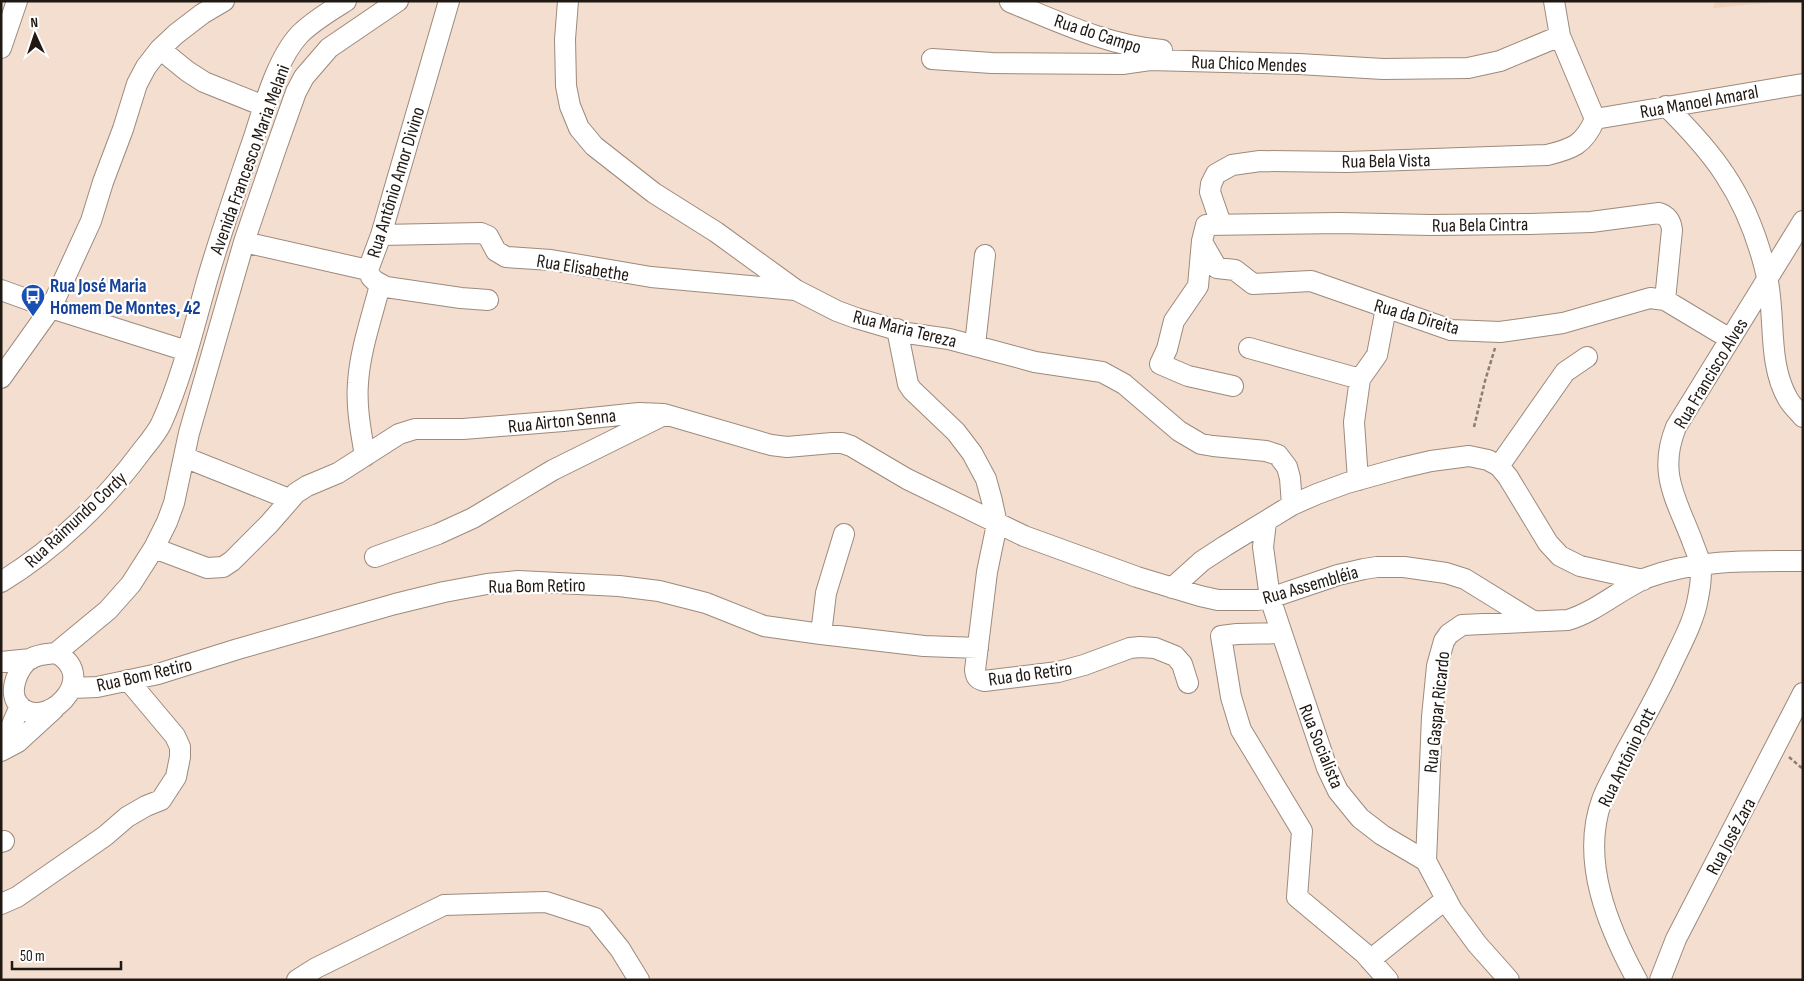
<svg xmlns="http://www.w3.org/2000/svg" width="1804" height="981" font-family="'Sofia Sans Condensed',sans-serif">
<rect width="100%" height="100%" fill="#f3decf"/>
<!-- built -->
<path fill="#eed2be" d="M1716 1H1786L1713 8Z"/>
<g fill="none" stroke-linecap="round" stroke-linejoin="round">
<defs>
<path id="minor" d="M568 1 565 39 566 86 570 106 579 128 594 146 654 193 716 232 796 290 837 311 856 318 907 333 949 339 1035 362 1102 372 1124 384 1179 431 1201 444 1213 446 1266 451 1278 455 1287 467 1290 478 1292 505
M1554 1 1560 36 1595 119
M1010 2C1059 22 1109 46 1162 50
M1 48 17 1
M160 49 187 71 204 82 264 106
M932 59 992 63 1122 64 1150 60 1299 64 1383 69 1468 68 1500 61 1560 36
M1666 106C1687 127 1709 150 1725 175 1745 205 1759 242 1767 277 1776 316 1767 363 1788 399 1792 406 1798 411 1803 417
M1595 119 1803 84
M1221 224 1210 192 1211 184 1216 174 1232 165 1260 161 1347 162 1547 155C1572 149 1584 145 1595 119
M381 235 481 233 488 236 496 251 506 257 551 260 651 277 795 290
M244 242 368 270
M1202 242 1217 268 1235 270 1253 284 1311 281 1451 330 1500 332 1563 323 1650 298 1665 300 1730 339
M368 270 381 235 449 1
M371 277 375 281 386 287 461 298 488 300
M1 290 51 308 187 351
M897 329 908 384 912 390 956 432 972 453 986 479 992 501 997 524 987 572 975 670C976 677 977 679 984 681L1058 672 1084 665 1130 648 1140 647 1155 648 1175 656 1182 664 1188 683
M975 345 985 255
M1249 348 1360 379
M1 378 51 308 91 221 103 182 123 129 137 84 146 67 160 49 176 34 202 14 224 1
M1233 386 1188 376 1160 364 1167 349 1174 321 1198 286 1202 241 1206 225 1340 223 1431 225 1530 224 1591 222 1659 213C1668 216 1671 221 1672 230L1665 300
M365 456C361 432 356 407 358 383 360 350 372 317 380 285
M184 457 289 499
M1499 466 1565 372 1587 357
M1358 480 1354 422 1360 379 1377 355 1386 308
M1266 522 1263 547 1270 598 1327 768 1338 791 1360 818 1382 835 1426 861 1452 910 1477 944 1509 980
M154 548 207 568 223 567 232 561 269 524 296 493 307 486 338 473 399 434 415 429H463L563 421 639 413 664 414 771 445 787 447 832 443H842L851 446 907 479 1024 536 1137 577 1200 596 1218 600H1257L1270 598 1338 575 1364 569 1377 567H1404L1446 573 1465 579 1533 621
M375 557 438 534 473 518 553 470 664 415
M1 582C55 549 104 502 141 452 148 443 156 434 161 424 182 378 194 326 208 277 222 230 238 183 254 137 264 106 277 58 300 34 313 21 330 11 346 1
M1172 588 1202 561 1225 546 1292 505 1317 494 1347 483 1401 468 1431 461 1469 456 1488 460 1499 466 1508 477 1548 543 1560 556 1580 566 1643 580
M1281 633 1237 634 1221 636 1231 697 1241 730 1302 831 1297 897 1364 953 1388 980
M821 634 826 593 844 534
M56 653 108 610 131 584 154 548 167 522 174 503 189 433 244 242 275 151 296 92 304 77 329 48 398 1
M56 653C103 678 42 735 18 704 8 691 18 667 30 659 38 654 48 654 56 653Z
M1 662 31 659
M72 688 97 687 158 674 238 649 395 604 444 592 487 584 518 581 619 586 659 591 706 603 764 626 821 634 924 646 978 648
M1 741 11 727 20 706
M1 751 18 742 54 709
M1 842 4 841
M1426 861 1432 717 1437 666 1444 641 1449 634 1462 625 1568 620C1597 611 1619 590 1646 578 1695 559 1751 561 1803 561
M1 904 17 897 105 836 127 817 146 806 161 800 176 777 180 757V747L175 736 128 680
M1370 960 1446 899
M297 980 316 968 444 905 546 902 595 918 620 949 639 980
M1637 980C1608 927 1580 860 1602 800 1608 784 1617 770 1624 755 1640 726 1656 698 1670 668 1680 646 1694 622 1698 598 1700 588 1702 573 1700 564 1699 557 1695 549 1693 543 1677 500 1657 474 1676 427L1803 221
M1660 980 1676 939 1803 693"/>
</defs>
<!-- minor casing -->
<use href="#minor" stroke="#9d8a7c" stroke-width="22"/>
<!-- path -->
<path stroke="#8b7d73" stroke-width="2.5" stroke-dasharray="4 2.5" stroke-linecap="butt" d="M1474 427 1485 381 1495 348
M1789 757 1803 769"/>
<!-- minor -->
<use href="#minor" stroke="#fff" stroke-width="20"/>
</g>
<!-- icons -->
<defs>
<symbol id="bus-pin" viewBox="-11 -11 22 30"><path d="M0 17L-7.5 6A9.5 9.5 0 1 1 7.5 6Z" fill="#1a4fb4" stroke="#fff"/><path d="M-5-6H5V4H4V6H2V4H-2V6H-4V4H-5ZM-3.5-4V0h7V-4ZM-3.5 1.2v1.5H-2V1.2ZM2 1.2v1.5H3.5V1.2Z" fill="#fff"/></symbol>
</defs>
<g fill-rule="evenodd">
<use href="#bus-pin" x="19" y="282" width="28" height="38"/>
</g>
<g text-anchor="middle" stroke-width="4.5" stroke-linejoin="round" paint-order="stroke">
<!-- street labels -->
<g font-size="19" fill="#1f1813" stroke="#fff">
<text transform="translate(1098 33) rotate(18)" y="7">Rua do Campo</text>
<text transform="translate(1249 63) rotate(2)" y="7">Rua Chico Mendes</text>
<text transform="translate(1699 101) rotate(-10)" y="7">Rua Manoel Amaral</text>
<text transform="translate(249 159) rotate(-70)" y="7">Avenida Francesco Maria Melani</text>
<text transform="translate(1386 160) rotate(-1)" y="7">Rua Bela Vista</text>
<text transform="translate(395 182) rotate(-73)" y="7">Rua Antônio Amor Divino</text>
<text transform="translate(1480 224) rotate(-1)" y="7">Rua Bela Cintra</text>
<text transform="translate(583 267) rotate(9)" y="7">Rua Elisabethe</text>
<text transform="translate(1417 316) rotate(16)" y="7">Rua da Direita</text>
<text transform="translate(905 328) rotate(14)" y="7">Rua Maria Tereza</text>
<text transform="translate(1710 373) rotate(-59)" y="7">Rua Francisco Alves</text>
<text transform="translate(562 420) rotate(-6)" y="7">Rua Airton Senna</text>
<text transform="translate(75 519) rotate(-43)" y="7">Rua Raimundo Cordy</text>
<text transform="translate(1310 584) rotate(-16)" y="7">Rua Assembléia</text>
<text transform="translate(537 585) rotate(-1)" y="7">Rua Bom Retiro</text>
<text transform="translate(1030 673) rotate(-8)" y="7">Rua do Retiro</text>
<text transform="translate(144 674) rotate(-13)" y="7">Rua Bom Retiro</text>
<text transform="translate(1436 712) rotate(-84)" y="7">Rua Gaspar Ricardo</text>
<text transform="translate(1322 746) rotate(68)" y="7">Rua Socialista</text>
<text transform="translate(1626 757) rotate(-64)" y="7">Rua Antônio Pott</text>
<text transform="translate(1730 836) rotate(-62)" y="7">Rua José Zara</text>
</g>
<!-- transit labels -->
<g font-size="19" font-weight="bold" fill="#164399" stroke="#fff" text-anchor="start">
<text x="50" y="292">Rua José Maria<tspan x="50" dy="22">Homem De Montes, 42</tspan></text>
</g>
</g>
<!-- border -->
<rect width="1804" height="981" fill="none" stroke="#1f1813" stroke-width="5"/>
<!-- north arrow -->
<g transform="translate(35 35) rotate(357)" stroke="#ffffff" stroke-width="4" paint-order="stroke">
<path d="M0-4L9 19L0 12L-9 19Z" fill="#1f1813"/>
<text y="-8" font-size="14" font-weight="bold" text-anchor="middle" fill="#1f1813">N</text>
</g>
<!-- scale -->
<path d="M12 961v8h109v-8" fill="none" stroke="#1f1813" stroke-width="2.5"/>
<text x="20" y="961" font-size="15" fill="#1f1813" stroke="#ffffff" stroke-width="4" paint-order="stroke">50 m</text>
</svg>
